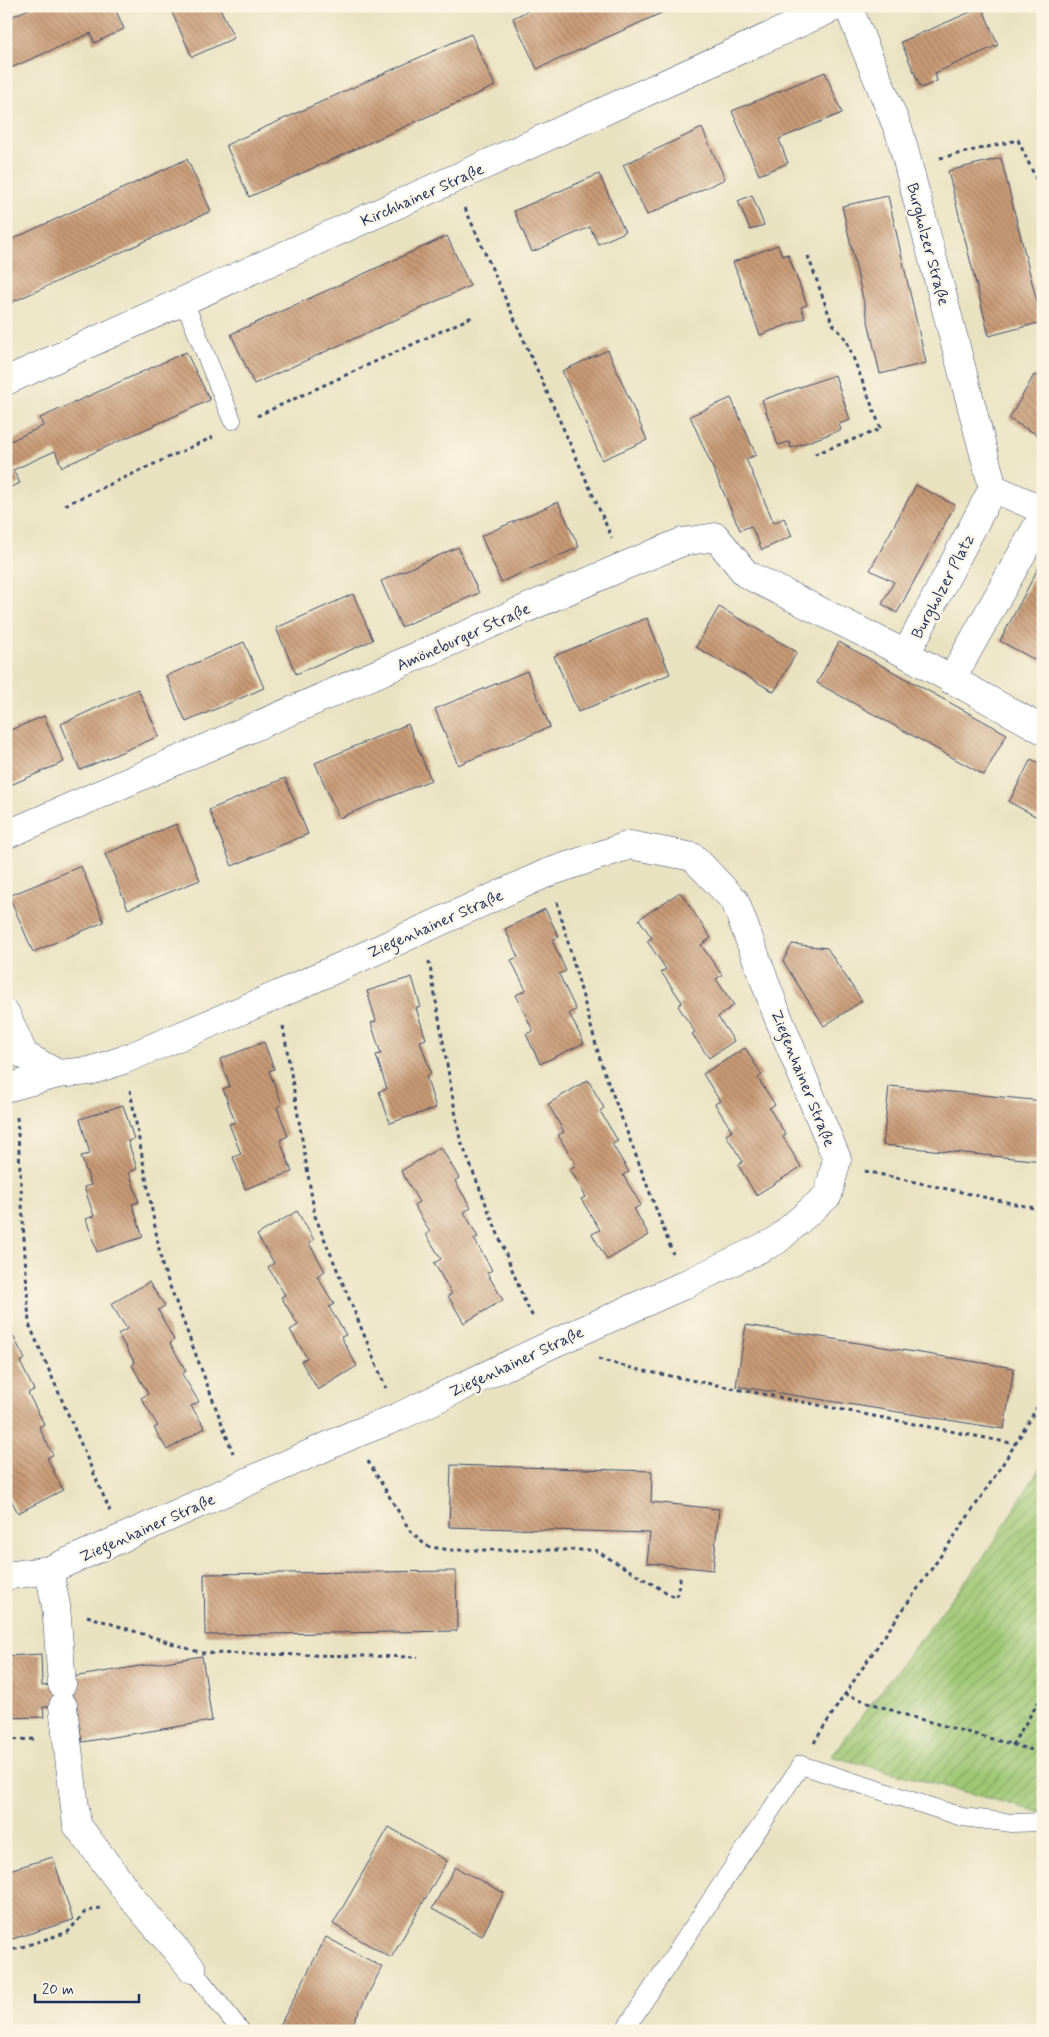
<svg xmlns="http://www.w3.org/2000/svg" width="1049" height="2037" font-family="Mynerve,sans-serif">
<defs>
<pattern id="garden-furrows" width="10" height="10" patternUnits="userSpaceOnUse" patternTransform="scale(1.25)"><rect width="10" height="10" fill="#9ec773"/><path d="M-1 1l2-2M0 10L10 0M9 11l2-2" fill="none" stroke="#80a262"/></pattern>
<pattern id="building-back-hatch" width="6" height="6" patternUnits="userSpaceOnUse" patternTransform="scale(1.25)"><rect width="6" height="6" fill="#c89a75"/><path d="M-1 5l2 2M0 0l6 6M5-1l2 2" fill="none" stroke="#a27e63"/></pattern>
</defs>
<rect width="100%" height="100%" fill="#fcf5e5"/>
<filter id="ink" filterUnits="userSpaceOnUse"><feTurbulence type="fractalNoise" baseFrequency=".02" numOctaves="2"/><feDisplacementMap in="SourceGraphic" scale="10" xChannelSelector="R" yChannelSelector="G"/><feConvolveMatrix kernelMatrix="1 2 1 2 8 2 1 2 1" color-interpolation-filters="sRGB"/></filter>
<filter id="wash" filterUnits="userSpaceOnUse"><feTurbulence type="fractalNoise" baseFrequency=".0096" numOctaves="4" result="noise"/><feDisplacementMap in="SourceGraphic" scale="20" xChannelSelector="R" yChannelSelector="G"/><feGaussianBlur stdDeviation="1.12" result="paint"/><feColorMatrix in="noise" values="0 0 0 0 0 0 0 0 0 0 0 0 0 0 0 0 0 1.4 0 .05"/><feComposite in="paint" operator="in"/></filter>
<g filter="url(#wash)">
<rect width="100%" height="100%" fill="#e9e2c1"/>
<!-- garden -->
<path fill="url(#garden-furrows)" stroke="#5c7b68" d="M1043 1463V1813L831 1756 986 1554Z"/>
<g id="blocks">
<!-- building -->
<path fill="url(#building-back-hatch)" d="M36 6H114L124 29 94 43 91 33 6 70V19Z
M169 6H219L234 38 192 57Z
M538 6H677L537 69 513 18Z
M982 7 998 45 935 73 937 81 921 88 901 42Z
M471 34 495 86 249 197 226 145Z
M825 72 842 113 779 139 788 163 759 175 732 111Z
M702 128 725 179 647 215 623 165Z
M1001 158 1042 322 989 336 948 171Z
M187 159 211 211 6 305V242Z
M599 174 625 232 598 244 590 227 532 252 514 211Z
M752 195 764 225 750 230 738 201Z
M888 196 926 363 880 374 842 206Z
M447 236 470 286 254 384 231 334Z
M778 245 782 256 788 254 807 305 801 307 805 318 760 335 733 262Z
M608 350 647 440 602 460 562 371Z
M186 352 210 400 62 467 55 451 13 470 20 483 6 489V443L43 426 40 418Z
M835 375 850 420 839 424 841 430 791 448 789 442 778 445 762 400Z
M1034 375 1043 379V438L1009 419Z
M731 398 756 455 746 459 774 523 784 518 792 536 762 550 751 526 740 530 690 416Z
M916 485 955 505 897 613 882 604 894 582 870 570Z
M558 502 579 547 501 582 481 536Z
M458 547 479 593 401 627 381 581Z
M1043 559V660L1041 663 1000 641Z
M353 594 373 640 296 674 276 628Z
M719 607 797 652 774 692 696 647Z
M647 618 670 674 578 712 554 656Z
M244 642 264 688 186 722 166 676Z
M839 642 1007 734 984 775 817 683Z
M527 671 550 727 458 765 435 709Z
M138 689 159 736 80 770 61 724Z
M44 716 64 762 6 787V732Z
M408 724 431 780 339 818 315 763Z
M1031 759 1043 765V820L1009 802Z
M285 778 308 834 232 866 209 810Z
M176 824 200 880 128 909 105 854Z
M81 866 104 922 33 952 9 896Z
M680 892 711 938 701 945 722 975 716 979 734 1005 718 1017 734 1041 709 1058 692 1034 695 1032 678 1006 682 1002 661 972 666 969 647 941 652 938 639 919Z
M545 909 559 937 552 940 566 971 559 974 576 1010 569 1013 584 1043 540 1064 526 1034 533 1031 516 995 526 990 511 960 518 957 505 929Z
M792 944 827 948 862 1001 824 1026 783 961Z
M412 977 421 1007 416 1008 426 1039 420 1041 431 1074 426 1076 436 1108 390 1123 379 1091 387 1089 376 1055 381 1054 371 1023 376 1021 367 991Z
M264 1042 274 1069 269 1071 282 1104 277 1107 288 1136 280 1140 292 1172 245 1189 233 1157 241 1154 229 1124 235 1122 223 1089 230 1086 220 1059Z
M745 1048 762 1075 758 1078 775 1105 769 1108 786 1135 783 1137 801 1167 756 1195 738 1165 743 1162 726 1135 732 1131 715 1104 720 1101 703 1074Z
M588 1080 604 1108 600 1111 618 1141 612 1144 629 1172 623 1175 641 1205 634 1209 649 1235 607 1260 592 1234 600 1230 581 1199 586 1197 570 1169 576 1165 558 1135 564 1132 548 1104Z
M889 1086 1043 1101V1161L883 1145Z
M123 1105 134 1139 128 1141 137 1169 129 1172 139 1202 132 1204 143 1237 97 1252 86 1219 94 1216 84 1187 91 1185 81 1156 90 1154 80 1119Z
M441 1147 459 1178 455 1181 471 1208 464 1212 478 1237 474 1239 492 1270 487 1273 503 1300 464 1323 448 1296 452 1294 434 1263 441 1259 426 1234 430 1232 414 1205 419 1202 401 1171Z
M297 1211 314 1240 309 1243 325 1271 317 1276 334 1304 329 1307 346 1335 341 1337 357 1366 318 1390 301 1361 307 1358 290 1330 298 1325 281 1297 285 1295 268 1267 274 1263 257 1235Z
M149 1282 165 1306 158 1310 174 1340 170 1343 186 1371 182 1374 199 1402 191 1406 205 1428 167 1450 154 1428 158 1426 141 1398 148 1394 132 1365 135 1363 118 1334 127 1329 111 1304Z
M746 1325 1014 1368 1004 1429 736 1386Z
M10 1330 25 1359 20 1362 34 1390 28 1393 44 1424 39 1427 53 1455 47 1458 63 1490 18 1513 6 1490V1480L10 1478 6 1471V1332Z
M451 1465 652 1471 651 1502 719 1509 713 1570 647 1563 650 1533 449 1527Z
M456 1571 457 1631 205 1635 204 1574Z
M41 1654 42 1686 62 1684 72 1677 202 1656 212 1721 82 1742 76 1705 43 1707 44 1717 6 1718V1656Z
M389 1827 447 1861 391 1958 333 1924Z
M53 1857 73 1920 6 1941V1871Z
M455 1867 504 1893 482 1936 432 1909Z
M326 1937 382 1967 349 2031H277Z"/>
</g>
</g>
<g filter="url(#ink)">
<use href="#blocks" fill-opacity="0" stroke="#3a4a6d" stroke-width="1"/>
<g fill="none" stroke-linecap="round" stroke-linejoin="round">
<defs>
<path id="service" d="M184 301 232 420
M192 1969 241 2031
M624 2031 801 1765 962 1817 1012 1823 1043 1822"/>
<path id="minor" d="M848 6 900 134 993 488
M6 381 837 6
M993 488 1043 510
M906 654 993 488
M951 680 1043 516
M6 835 624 566 682 542 716 537 746 574 906 654 1043 730
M6 1014 24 1055 58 1074 90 1071 123 1060 278 995 547 873 630 845 693 857 735 901 778 1017 837 1159 828 1195 776 1241 684 1285 548 1346 398 1417 352 1435 120 1539 49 1570 6 1576
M6 1088 58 1074
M49 1570 56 1606 62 1684
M63 1706 77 1825 132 1898 192 1969"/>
</defs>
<!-- service casing -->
<use href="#service" stroke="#3a4a6d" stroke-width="19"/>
<!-- minor casing -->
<use href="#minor" stroke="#3a4a6d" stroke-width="29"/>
<!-- path -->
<path stroke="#3a4a6d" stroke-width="3" stroke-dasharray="4 4" stroke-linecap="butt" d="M940 158 1018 140 1043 194
M465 208 612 538
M808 256 832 323 846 339 881 429 812 455
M257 416 472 317
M65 505 213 437
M557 902 601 1063 673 1254
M429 961 460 1139 525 1302 533 1317
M283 1026 315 1216 386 1388
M130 1090 162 1265 233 1453
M17 1117 29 1324 110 1511
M865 1171 1043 1210
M598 1359 635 1369 1016 1444
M368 1461 409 1529 426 1546 449 1550H595L676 1598 681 1575
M87 1616 202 1653 418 1657
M844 1694 912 1717 1043 1753
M6 1740 36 1739
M814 1743C886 1625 975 1518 1043 1397
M1012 1745 1043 1695
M6 1952 68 1932 85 1912 100 1908"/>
<!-- service -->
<use href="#service" stroke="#fff" stroke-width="18"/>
<!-- minor -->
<use href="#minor" stroke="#fff" stroke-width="28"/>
</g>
</g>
<g text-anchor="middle" stroke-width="4.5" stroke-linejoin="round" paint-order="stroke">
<!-- street labels -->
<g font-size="16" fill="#1b2f5e" stroke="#fcf5e5">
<text transform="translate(422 194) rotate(-24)" y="6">Kirchhainer Straße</text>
<text transform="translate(929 244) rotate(75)" y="6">Burgholzer Straße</text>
<text transform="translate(942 586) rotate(-62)" y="6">Burgholzer Platz</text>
<text transform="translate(463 636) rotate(-24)" y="6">Amöneburger Straße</text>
<text transform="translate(435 923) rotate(-24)" y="6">Ziegenhainer Straße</text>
<text transform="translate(804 1078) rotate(68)" y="6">Ziegenhainer Straße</text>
<text transform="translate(516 1361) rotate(-25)" y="6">Ziegenhainer Straße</text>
<text transform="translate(147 1527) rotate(-24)" y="6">Ziegenhainer Straße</text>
</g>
</g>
<!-- margin -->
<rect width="1049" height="2037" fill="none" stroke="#fcf5e5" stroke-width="25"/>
<!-- scale -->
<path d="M35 1994v8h104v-8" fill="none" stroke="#1b2f5e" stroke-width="2.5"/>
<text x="42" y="1994" font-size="15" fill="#1b2f5e" stroke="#fcf5e5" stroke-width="4" paint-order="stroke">20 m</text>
</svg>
